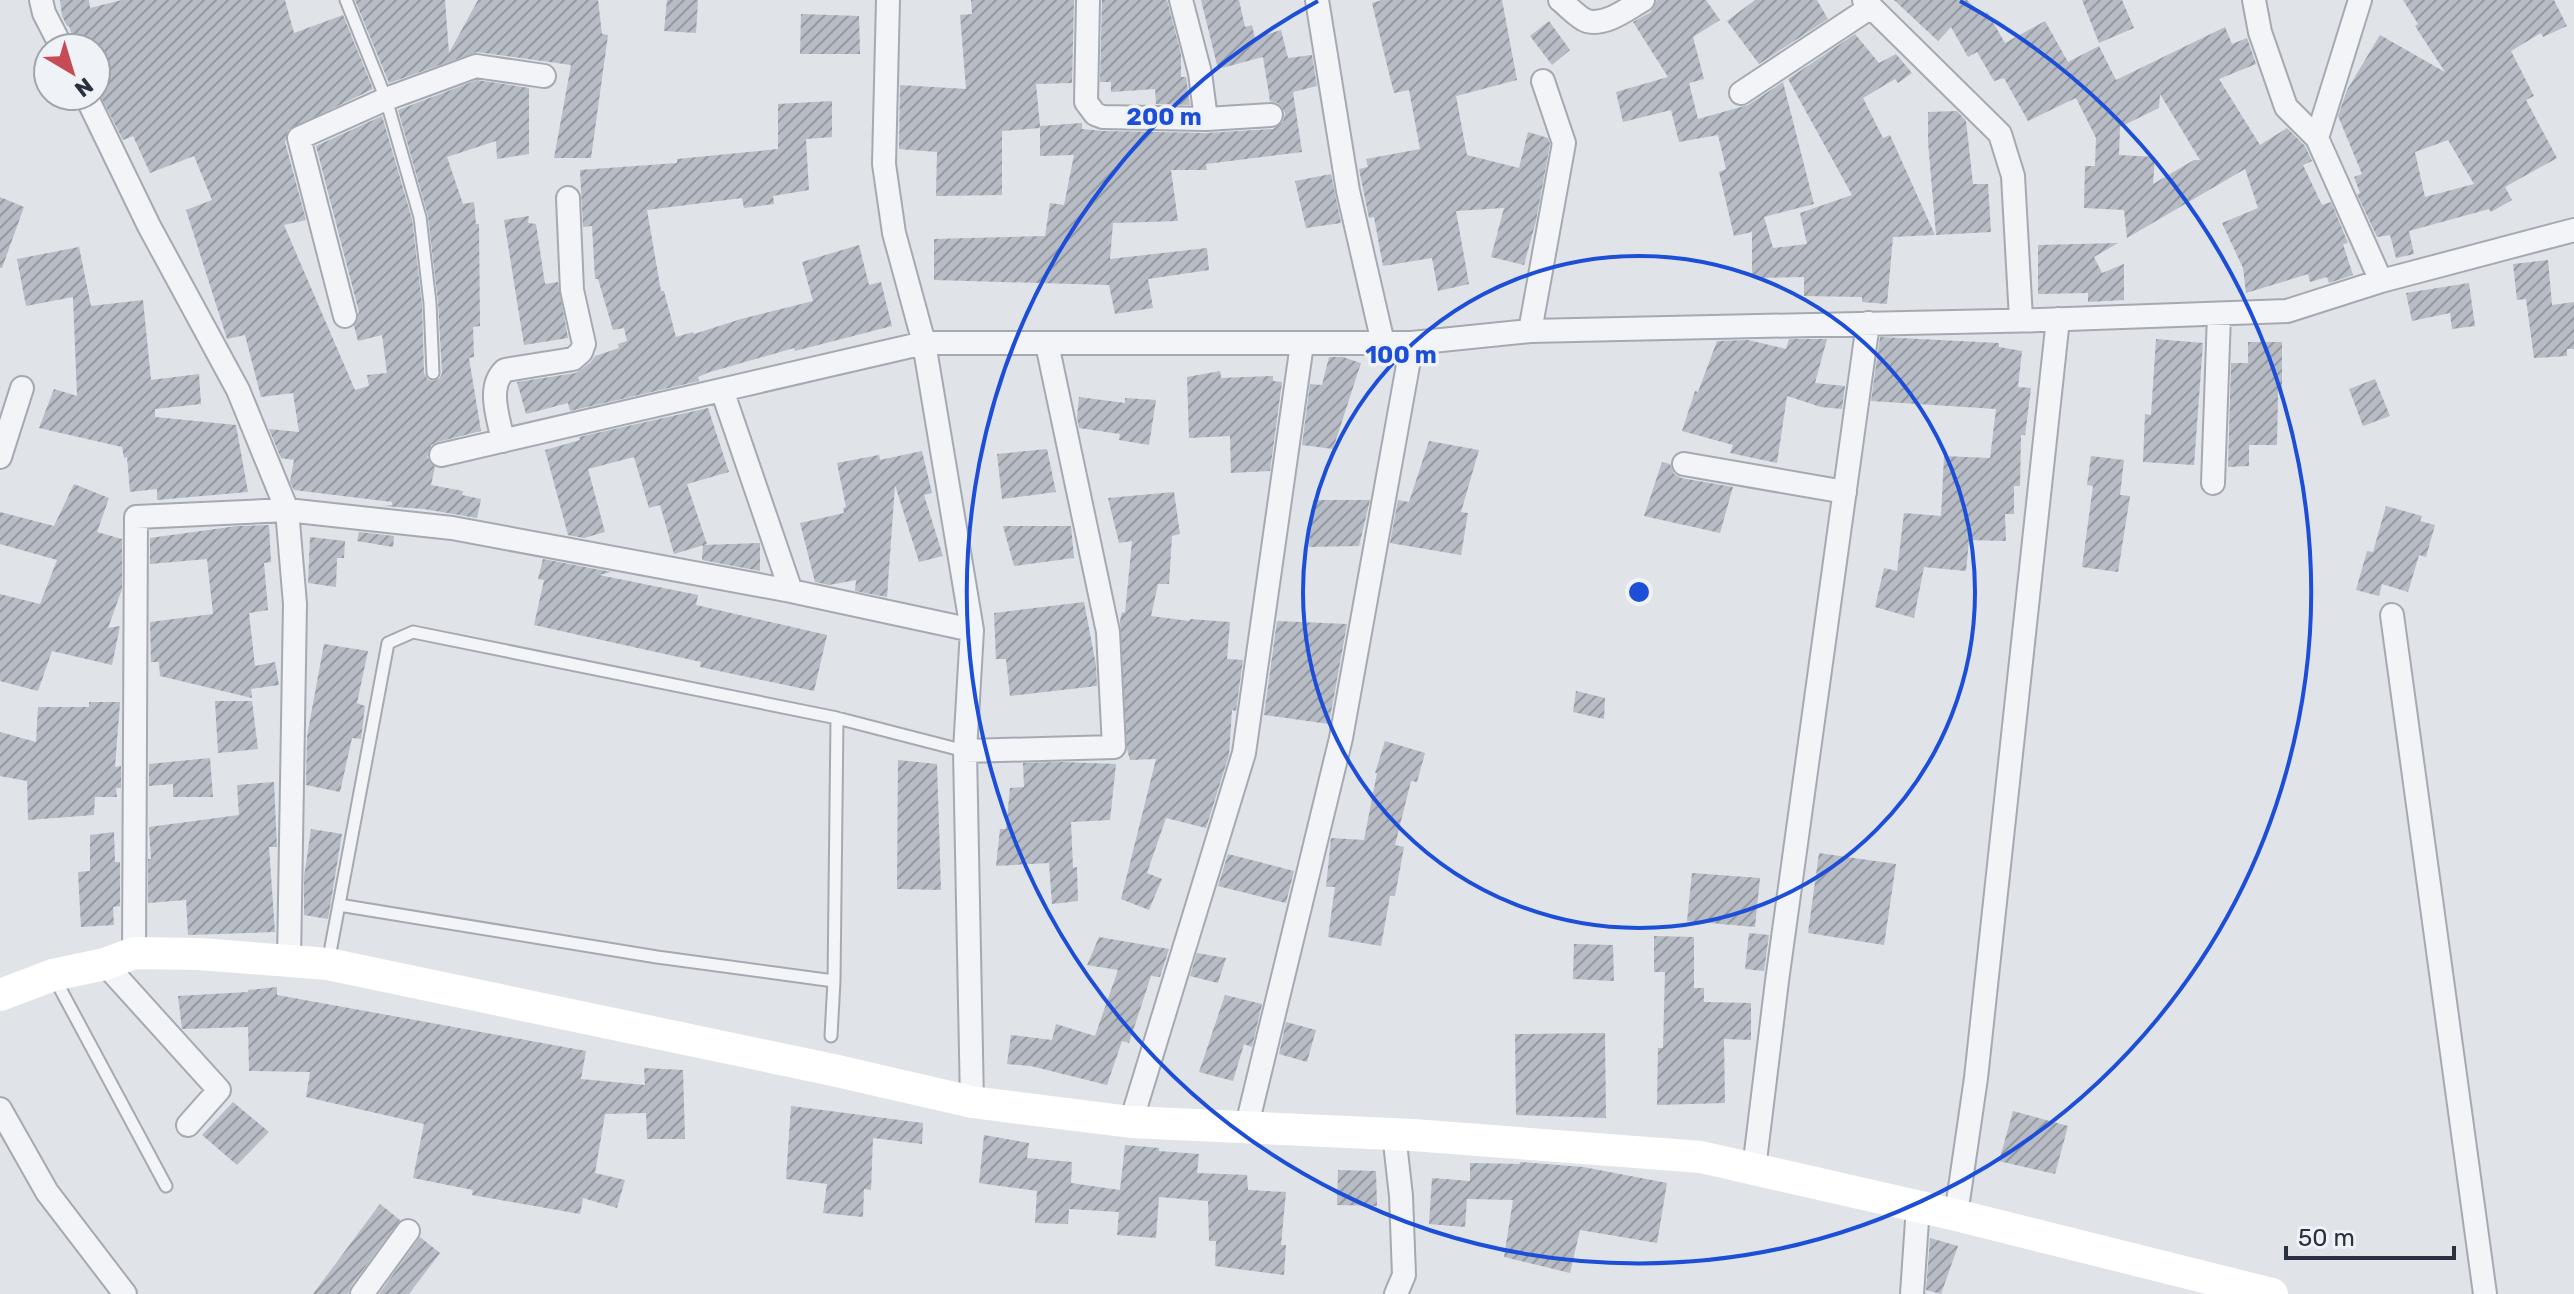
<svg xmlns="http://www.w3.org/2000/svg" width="2574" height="1294" font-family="Rubik,sans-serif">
<defs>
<pattern id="building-hatch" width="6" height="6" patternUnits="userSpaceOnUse" patternTransform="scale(2)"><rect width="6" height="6" fill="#b7bcc5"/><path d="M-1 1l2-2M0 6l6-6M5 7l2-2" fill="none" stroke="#9599a1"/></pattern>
</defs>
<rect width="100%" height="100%" fill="#e0e3e8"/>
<!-- building -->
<path fill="url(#building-hatch)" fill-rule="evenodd" d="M60 0H89L90 8 122 0H285L294 33 343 15 373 89 288 130 285 142 306 220 284 225 355 390 369 386 367 375 387 373 382 335 358 341 354 326 359 312 316 146 382 116 412 219 422 304 424 373 428 380 434 381 440 378 442 373 438 302 428 216 398 110 477 80 529 88V154L497 159 496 141 447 157 463 204 474 202 476 224H479L480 326 473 327 474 357 469 358 481 431 437 442 431 445 427 457 435 467 431 485 463 491 462 495 481 499 477 518 424 509 383 506 392 505V502L294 490 290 482 294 460 281 458 269 429 299 432 293 393 261 397 245 335 227 339 186 210 212 200 194 156 150 173 133 136 123 140 96 87V48H76L69 26H67L62 16Z
M355 0H445L449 53 478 0H598L602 34 608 35 591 158H554L571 65 477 52 389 83Z
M667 0H698L696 33 664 31Z
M971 0H1074L1072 83 1036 84 1040 126 1082 123V129L1103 131 1206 133 1273 129 1283 122 1285 113 1278 103 1270 101 1263 57 1218 69 1201 0H1239L1245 27 1252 25 1255 38 1281 30 1288 58 1312 55 1317 86 1293 92 1302 152 1206 164 1207 170H1171L1178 221 1113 223 1110 259 1207 248 1209 270 1148 279 1153 308 1115 314 1109 285 934 280V239L1045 236 1050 203 1064 205 1074 155 1040 156V128L1002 131V195L936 196 937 152 899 149 900 85 966 89 960 15 972 14Z
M1102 0H1167L1181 54V77H1186L1190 105 1156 104 1155 89 1111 92V82H1100Z
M1382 0H1502L1517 80 1456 96 1467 155 1519 168 1528 132 1548 138 1550 144 1536 221 1524 265 1491 257 1504 208 1456 211 1469 284 1438 291 1432 258 1383 266 1374 217 1369 218 1359 169 1368 167 1366 159 1420 149 1409 90 1394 93 1386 61 1372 3Z
M1657 0H1706L1720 20 1693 37 1704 79 1689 83 1698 119 1748 105 1783 82 1814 204 1764 217 1773 248 1807 244 1800 213 1852 195 1788 79 1855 34 1879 63 1896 54 1912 73 1898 83 1895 79 1863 98 1883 138 1890 135 1935 235 1893 237 1887 304 1862 302V297L1804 296V277L1752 278V232L1734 236 1719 172 1726 169 1718 135 1679 142 1671 110 1623 122 1616 92 1668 77 1633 22 1651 12Z
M1755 0H1817L1828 19 1759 64 1727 21Z
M1894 0H1967L1983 15 1987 12 2005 43 2045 21 2068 62 2099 46 2116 80 2225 27 2232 44 2247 38 2256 64 2219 79 2260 145 2287 128 2305 146 2312 161 2303 165 2322 205 2331 202 2348 243 2343 244 2353 275 2329 283 2327 277 2310 282 2308 274 2246 293 2243 268 2222 223 2258 208 2245 169 2127 238 2124 210 2084 208 2085 166H2095L2096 138 2076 98 2028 121 2004 78 1994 81 1977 52 1968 57 1951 27 1938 41ZM2160 94 2200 160H2194L2153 184 2155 157 2119 155 2120 127 2159 108Z
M2082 0H2122L2134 28 2099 43Z
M2403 0H2554L2567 26 2543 37 2541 33 2511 51 2534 96 2526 100 2557 158 2505 187 2512 200 2491 212 2489 209 2409 231 2414 254 2396 258 2390 235 2377 237 2357 194 2360 193 2354 177 2362 174 2338 116 2347 90 2380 35 2445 72 2415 26 2418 24ZM2448 140 2474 184 2425 197 2415 152Z
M801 14 859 16 860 54H800Z
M1549 21 1570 50 1552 65 1530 36Z
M832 101V137L806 139 809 190 773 196 774 204 744 208 742 198 647 210 661 291H664L676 337 693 332 694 334 741 319 813 301 802 262 859 245 869 285 881 282 892 326 795 351 794 348 707 373 698 377 699 381 570 411 568 403 526 414 517 382 576 373 590 363 595 356 619 348 618 344 627 341 624 328 613 330 598 279H595L592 226 583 227 580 170 677 163V159L778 149V104Z
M1957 111 1966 121 1973 184H1988L1991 232 1936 235 1928 142V112Z
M1331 174 1341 223 1306 228 1295 181Z
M0 197 24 207 2 268H0Z
M529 216 528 223 536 224 545 284 558 282 568 338 524 345 504 220Z
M2118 243 2094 257 2102 273 2124 264V300L2088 302V293L2038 294V245Z
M79 247 91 306 143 300 151 380 199 374 201 404 155 409V417L236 425 248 492 157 500V489L130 492 127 457 124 458 122 447 39 428 54 389 77 396 73 297 26 306 17 259Z
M2548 260 2552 305 2574 302V349H2567V356L2534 358 2526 299 2517 300 2513 264Z
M2469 283 2475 326 2452 329 2450 313 2412 321 2406 293Z
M1880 337 1999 343V347L2022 351 2018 387 2031 388 2025 435H2021L2020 486H2014V514H2005L2006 541 1969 540 1966 571 1924 567 1914 618 1875 607 1884 568 1897 571 1904 513 1941 516 1944 456 1990 458 1996 409 1871 401Z
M1789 339H1827L1815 383 1845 386 1842 409 1821 407 1787 396 1777 463 1730 453 1733 445 1682 431 1695 391 1698 392 1717 341 1748 340 1786 349Z
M2156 339 2203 343 2194 465 2143 462 2145 414 2151 415Z
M2248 342H2282V391H2278L2277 445H2249V466L2228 467 2231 363H2248Z
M1329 357H1343L1361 363 1333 449 1302 445 1310 384 1322 385Z
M1220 371 1221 378 1273 376V381L1282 382 1270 471 1231 473 1230 436 1189 438 1187 377Z
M2375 379 2390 416 2363 426 2349 389Z
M1079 397 1125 403V398L1156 400 1149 445 1119 440 1120 434 1079 428 1077 418Z
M708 408 729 472 687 484 707 544 674 554 660 505 649 508 634 457 588 469 605 532 584 538 568 535 545 450 580 440 579 437Z
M1429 441 1479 450 1461 512 1468 513 1461 555 1390 543 1398 500 1409 502Z
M1047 449 1056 492 1002 499 997 454Z
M922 451 932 493 924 495 943 556 919 562 895 485 887 597 855 591 856 580 829 585 815 582 800 523 844 513 843 508 846 507 837 463 879 455 880 460Z
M2091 456 2124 460 2120 495 2130 496 2118 572 2082 567 2093 486 2087 485Z
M1662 462 1670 464 1674 474 1681 478 1733 487 1720 533 1644 516Z
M74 484 109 498 97 532 122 539V589L108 628 120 626 112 665 52 651 38 691 0 681V594L40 604 57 560 0 544V512L54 526Z
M1174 492 1180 534 1172 536 1169 584H1158L1151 616 1189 621 1190 619 1230 622 1227 659 1243 660 1236 711 1232 710 1229 755 1206 828 1166 818 1147 873 1162 879 1149 910 1121 899 1156 759 1130 760 1127 749 1120 621 1122 612 1125 613 1132 541 1119 543 1108 498Z
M1313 500H1370L1359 546 1309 547Z
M2386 506 2422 516 2420 521 2435 525 2426 557 2419 555 2408 592 2382 584 2379 596 2356 590 2367 551 2373 552Z
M269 525 271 562 264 563 268 610 249 613 255 666 275 662 279 685 251 689 252 698 160 676 159 662H151L150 622 213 614 207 559 150 564V538L237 526Z
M1003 526H1071L1074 558 1014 566Z
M359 532 394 536 393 547 357 541Z
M310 537 345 541 344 558H337L336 587 308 583Z
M760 543V571L702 560 703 545Z
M543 559 611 572 599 575 698 595 696 605 827 635 814 691 700 667 701 662 534 625 544 580 538 579Z
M1084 602 1096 665 1097 686 1010 696 1006 659H996L994 613Z
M1277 621 1347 624 1329 724 1264 715Z
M324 644 368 651 357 703 365 706 361 739 352 738 340 792 306 785 307 736Z
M1576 691 1605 698 1604 719 1573 712Z
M215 701H252L258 749 218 753Z
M89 702H120L115 767 121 766V788H116L117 797H95L94 815 28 820 27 781 0 776V732L36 742 38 707H89Z
M1385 741 1425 753 1417 782 1411 781 1395 845 1404 847 1395 896H1390L1381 946 1328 937 1335 887H1326L1331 838 1364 840 1377 773H1375Z
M210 758 213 797H173V784L149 786V764Z
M898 760 937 764 941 890 897 889Z
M1063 762 1116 764 1110 820 1071 822 1073 868 1077 867 1078 901 1052 904 1049 863 996 866 1000 829H1006L1010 788 1024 787 1023 763Z
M274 782 277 847H269L275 932 188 935 186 900 148 903V859H151L149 827 239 815 237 785Z
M311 829 342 834 328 919 304 915V877Z
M114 832 115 862H120V906L113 907 114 925 81 927 78 872 90 871V835Z
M1819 853 1896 864 1884 945 1808 933Z
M1228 854 1294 871 1286 903 1218 886Z
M1692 873 1760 878 1755 927 1687 921Z
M1749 933 1769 935 1764 971 1745 969Z
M1654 936 1694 937V988H1704V1002L1751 1003V1040L1724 1039 1725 1103 1657 1105 1658 1048H1663L1665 972H1654Z
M1099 937 1169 949 1160 977 1151 976 1129 1043 1122 1041 1107 1085 1031 1066 1007 1064 1011 1035 1052 1040 1056 1024 1095 1036 1118 970 1087 965Z
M1574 944 1613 945 1614 981 1573 979Z
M1197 953 1226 958 1218 983 1190 976Z
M277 987V995L586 1051 581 1079 645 1085 644 1068 683 1070 685 1139H647L646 1113 605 1114 595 1173 625 1180 617 1208 583 1198 580 1214 472 1195 473 1190 413 1178 424 1124 306 1097 310 1072 249 1071 248 1027 182 1029 178 996 248 992V990Z
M1225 995 1262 1004 1252 1047 1244 1044 1233 1081 1199 1072Z
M1286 1022 1316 1030 1307 1062 1279 1054Z
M1605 1033 1606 1118 1516 1115 1515 1034Z
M233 1102 269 1132 237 1165 202 1135Z
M791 1106 923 1123 922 1144 873 1138 871 1190 864 1189 863 1217 823 1213 827 1184 786 1179Z
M2013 1111 2068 1126 2055 1174 1999 1161Z
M984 1135 1029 1143 1027 1158 1072 1162 1071 1183 1120 1190 1125 1145 1159 1148V1151L1199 1154 1197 1173 1247 1175 1248 1190 1286 1192 1281 1245H1286L1284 1275 1215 1266 1216 1241H1209L1208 1201 1159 1197 1156 1238 1117 1235 1119 1212 1069 1209 1068 1224 1035 1223 1037 1191 979 1183Z
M1520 1162 1583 1167 1667 1183 1657 1243 1580 1230 1570 1273 1504 1257 1513 1200 1467 1199 1465 1227 1429 1224 1432 1178 1470 1181V1163L1520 1164Z
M1338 1170 1376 1171 1377 1206 1337 1205Z
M380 1204 400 1220 351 1286 348 1294H313Z
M420 1237 440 1253 409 1294H379Z
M1930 1238 1958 1246 1941 1294 1926 1290Z"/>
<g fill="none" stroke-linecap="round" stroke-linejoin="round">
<defs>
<path id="lane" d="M346 0 386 99 420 217 430 303 433 373
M339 905 657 957 834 981
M328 963 388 643 413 632 837 718 965 751
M55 979 166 1186
M831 1036 834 981 837 718"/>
<path id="street" d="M41 0 44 13 62 48
M888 0 884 164 894 233 924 343 972 630 965 751 972 1102
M1088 0 1086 102 1095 114 1103 117 1206 119 1200 73 1181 0
M1317 0 1348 191 1383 343
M1560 0C1568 6 1578 18 1587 21 1606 26 1627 9 1643 0
M1864 0 2000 134 2013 176 2021 319
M2254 0 2260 32 2286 107 2317 138 2381 281
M1741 93 1871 7
M86 96 149 226 238 390 287 510 295 604 289 960
M1206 119 1271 115
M2317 138 2360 0
M345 316 299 138 386 99 476 66 544 76
M1530 331 1564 143 1543 81
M722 390 791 591
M503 441C499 419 486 387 505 370L573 359 581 352 584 344 572 290 568 198
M441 455 924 343H1412L1530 331 2040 320 2287 311 2381 281 2574 230
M0 457 22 388
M1684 464 1845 492
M2213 483 2219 315
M2392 615 2485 1294
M965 751 1114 747 1108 632 1047 344
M134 953 136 517 287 510 452 528 791 591 972 630
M105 964 219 1090 188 1125
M0 1109 47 1192 125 1294
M1131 1122 1244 753 1302 344
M1246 1129 1341 738 1412 343
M1394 1134 1401 1196 1404 1275 1396 1294
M1754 1169 1777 981 1868 323
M1956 1215 1976 1078 2058 319
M362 1294 408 1231
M1912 1294 1918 1206"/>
</defs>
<!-- lane casing -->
<use href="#lane" stroke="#a5aab2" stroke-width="15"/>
<!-- street casing -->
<use href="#street" stroke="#a5aab2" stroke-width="26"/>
<!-- lane -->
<use href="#lane" stroke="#f2f4f7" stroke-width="11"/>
<!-- street -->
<use href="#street" stroke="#f2f4f7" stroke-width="22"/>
<!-- secondary -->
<path stroke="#fff" stroke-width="32" d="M0 995 53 975 105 964 134 953 199 954 328 964 833 1070 972 1102 1131 1122 1413 1135 1701 1157 1956 1215 2272 1294"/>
</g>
<!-- distance rings -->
<g fill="none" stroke="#1d4ed8" stroke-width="4">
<circle cx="1639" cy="592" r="336"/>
<path d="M1960 1A672 672 0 1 1 1318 1"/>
</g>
<circle cx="1639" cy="592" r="12" fill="#1d4ed8" stroke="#eff2f6" stroke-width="4"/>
<g font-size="24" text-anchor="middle" font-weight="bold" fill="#1d4ed8" stroke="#eff2f6" stroke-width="7" stroke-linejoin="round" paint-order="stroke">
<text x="1164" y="125">200 m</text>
<text x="1401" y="363">100 m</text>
</g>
<!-- north arrow -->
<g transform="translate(72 72) rotate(142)"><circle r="38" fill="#eff2f6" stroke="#a0a4ad" stroke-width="2"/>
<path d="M0-6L14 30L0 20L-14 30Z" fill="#c74b56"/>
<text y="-12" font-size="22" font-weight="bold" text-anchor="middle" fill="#29303f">N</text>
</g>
<!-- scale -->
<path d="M2286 1246v12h168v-12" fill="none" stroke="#29303f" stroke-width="4"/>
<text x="2298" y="1246" font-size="24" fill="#29303f" stroke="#eff2f6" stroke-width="6" paint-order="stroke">50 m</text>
</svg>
